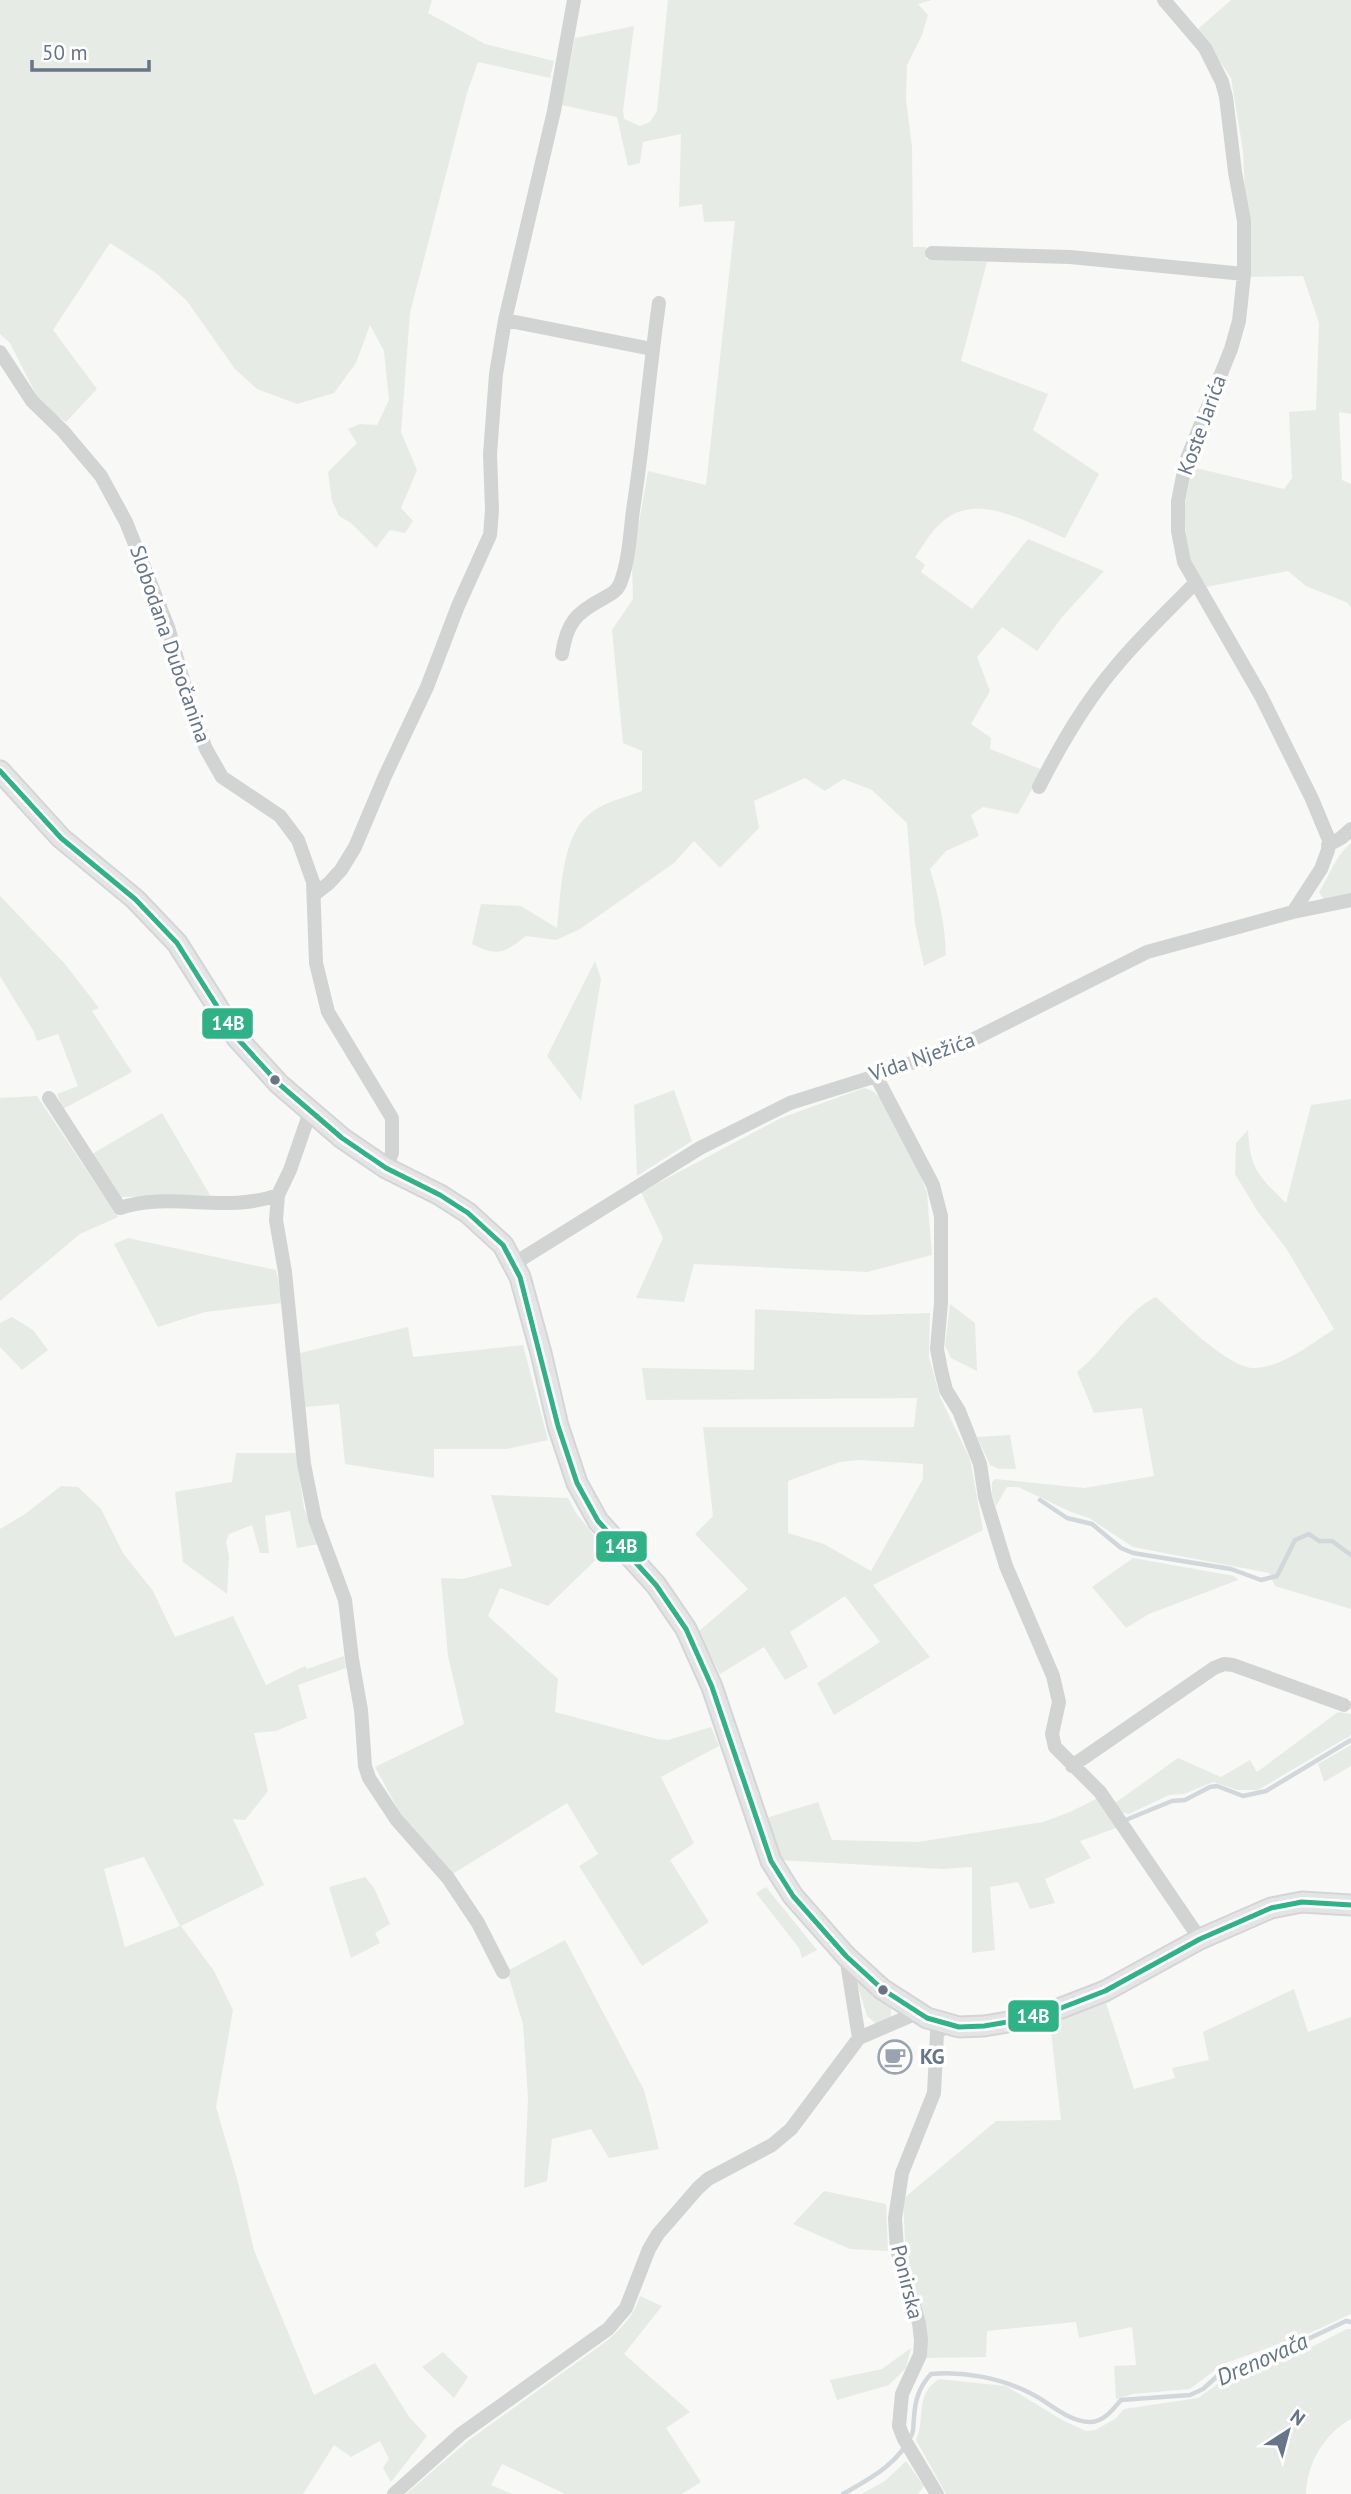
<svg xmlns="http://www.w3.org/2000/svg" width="1351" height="2494" font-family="'PT Sans',sans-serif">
<rect width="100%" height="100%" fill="#f8f8f7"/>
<!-- green -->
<path fill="#e7ebe5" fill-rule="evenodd" d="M0 0H432L428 13 485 44 554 61 550 78 478 62 467 93 410 313 401 432 417 470 401 508 413 521 405 533 390 530 376 548 351 523 339 516 332 501 328 472 357 443 348 429 360 424 377 425 389 400 384 351 370 325 356 363 334 393 297 404 257 389 235 369 187 301 156 273 110 243 53 330 97 389 66 422 42 406 10 343 0 334Z
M668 0H932L918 4 928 15 922 35 907 65 906 99 912 147 913 247H926V259L987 262 961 361 1048 394 1033 430 1099 474 1065 538C1029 524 977 490 942 522 931 531 923 546 915 557L925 565 921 572 972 609 1028 539 1104 571 1062 617 1037 651 1002 627 977 657 990 691 971 724 991 738 990 749 1043 770 1018 814 983 807 971 815 979 836 946 851 930 869C939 898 945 924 946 955L924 966 915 924 907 823 872 790 843 779 825 791 805 778 754 801 759 828 720 868 694 841 674 863 580 929 556 940 526 936C504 953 498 957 472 944L481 904 521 906 557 928C561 894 561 833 592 812 605 802 626 797 642 791V751L623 743 612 630 633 599 632 563 648 471 706 485 735 221 704 222 702 204 679 207 681 134 643 142 640 163 628 166 617 117 562 105 575 38 634 26 623 111 624 119 640 126 650 122 657 111Z
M1231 0H1351V414L1339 412 1342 480 1351 484V608L1348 603 1306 586 1288 571 1206 587 1190 559 1186 538 1184 509 1192 467 1284 489 1292 478 1289 412 1316 410 1319 323 1303 276 1249 277 1243 151 1231 78 1198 29Z
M1351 843V897L1327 904 1319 892C1330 875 1335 856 1351 843Z
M0 896 65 964 99 1008 92 1011 132 1072 63 1109 57 1094 78 1086 58 1034 37 1041 34 1032 0 976Z
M595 961 601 979 581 1101 547 1056Z
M864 1088 873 1091 881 1099 920 1174 927 1193 932 1255 867 1272 694 1264 684 1302 636 1298 663 1238 641 1192 781 1118Z
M674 1090 692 1141 637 1176 634 1105Z
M37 1096 118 1217 80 1234 0 1301V1098Z
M1351 1099V1609L1275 1586 1269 1573 1133 1547 1089 1518 1071 1512 1018 1487H1007L996 1506 992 1494V1482L995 1479 1084 1488 1154 1476 1142 1408 1094 1413 1077 1372C1104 1351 1127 1310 1156 1297 1176 1315 1229 1370 1256 1368 1284 1366 1311 1344 1334 1329L1286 1248 1258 1212 1235 1174 1236 1143 1248 1130C1250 1170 1259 1176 1286 1203L1311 1105Z
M162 1113 210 1195 121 1197 92 1154Z
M128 1238 276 1270 283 1303 205 1312 158 1327 114 1244Z
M950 1304 975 1323 977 1371 951 1358 945 1346Z
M755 1309 867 1315 930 1313 929 1357 940 1397 970 1459 983 1530 873 1585 930 1657 834 1715 817 1683 880 1642 845 1596 790 1632 808 1667 785 1680 764 1647 720 1674 698 1632 748 1589 695 1534 713 1516 703 1427H914L917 1398 646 1400 642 1368 754 1370ZM859 1460 923 1464V1479L871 1571 824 1544 788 1533V1481L840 1462Z
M12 1317 33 1330 48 1350 22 1370 0 1347V1323Z
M408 1327 413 1357 523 1345 548 1440 507 1449H434V1478L345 1464 339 1404 305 1407 300 1353Z
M1010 1435 1016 1469H999L990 1465 977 1437Z
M236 1453H296L304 1508 319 1544 297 1548 290 1511 265 1516 269 1553H260L252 1525 229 1534 226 1542 229 1556 227 1594 183 1562 175 1492 232 1482Z
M61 1486 78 1487 101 1509 123 1553 153 1591 175 1637 233 1616 266 1685 305 1666 307 1669 344 1656 346 1668 298 1685 307 1718 276 1731 254 1733 268 1791 245 1820 233 1819 264 1885 181 1926 214 1971 233 2010 216 2107 238 2182 254 2250 314 2395 375 2363 410 2418 427 2436 391 2482 383 2468 389 2459 380 2441 351 2457 334 2445 303 2494H0V1529L25 1514ZM144 1857 180 1926 125 1947 104 1869Z
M491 1495 568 1498 576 1513 606 1550 548 1606 500 1588 488 1616 558 1679 555 1712 657 1739 668 1740 711 1727 719 1746 661 1777 694 1843 670 1860 709 1922 642 1966 579 1866 598 1854 567 1803 451 1875 399 1811 375 1767 464 1724 448 1656 441 1578 463 1579 512 1566Z
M1133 1558 1234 1576 1238 1580 1149 1614 1126 1628 1092 1587Z
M1338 1712 1351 1714V1735L1258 1790H1237L1213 1782 1184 1794 1169 1795 1129 1814 1123 1813 1115 1803 1178 1758 1221 1777 1250 1760 1257 1772Z
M1351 1745V1766L1324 1782 1318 1764Z
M1098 1798 1119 1827 1080 1841 1091 1858 1045 1879 1055 1903 1030 1909 1018 1882 990 1887 995 1950 972 1953V1867L943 1869 777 1860 763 1819 818 1802 832 1840 918 1842 1043 1822 1070 1812Z
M365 1877 374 1888 390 1924 375 1933 380 1943 351 1958 329 1887Z
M766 1887 817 1950 802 1958 799 1948 756 1893Z
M565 1940 644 2090 659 2149 609 2158 591 2129 552 2139 547 2181 524 2188 528 2098 523 2024 507 1971Z
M856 1980 891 2008V2016L886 2021 876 2024 867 2016Z
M1294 1989 1308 2032 1351 2017V2314L1312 2332 1223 2364 1190 2389 1133 2394 1116 2399 1114 2366 1136 2365 1132 2327 1079 2338 1076 2322 987 2331 986 2357 927 2358V2336L906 2260 903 2199 996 2121 1061 2120 1050 2023 1106 2003 1134 2089 1175 2078 1172 2068 1209 2060 1203 2032Z
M824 2191 886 2204 888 2251 850 2249 793 2224Z
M640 2296 662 2306 624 2354 690 2412 666 2428 701 2482 682 2494H565L502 2464 491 2485 512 2494H406L469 2440 608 2340C623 2326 634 2316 640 2296Z
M1347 2329H1351V2419C1324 2434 1307 2463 1306 2494H946L916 2440C926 2418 914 2395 939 2379L1006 2386 1064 2421 1086 2431 1095 2430 1115 2419 1124 2409 1198 2398 1225 2379 1288 2359Z
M911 2348 906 2368 889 2385 837 2400 830 2380 882 2369Z
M443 2352 468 2377 454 2398 422 2367Z
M906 2461 924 2486 918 2494H861L885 2481Z"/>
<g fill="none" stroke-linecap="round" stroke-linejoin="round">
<!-- stream -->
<path stroke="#d2d7db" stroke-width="4.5" d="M1040 1500 1067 1518 1092 1524 1121 1548 1133 1553 1231 1569 1261 1580 1277 1576 1295 1540 1309 1534 1319 1541H1332L1351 1555
M1128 1819 1172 1801 1185 1800 1210 1787 1217 1786 1243 1796 1266 1791 1351 1740
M843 2494C869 2479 899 2464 912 2434 914 2430 913 2424 914 2418 915 2400 919 2387 931 2374 965 2371 1001 2378 1032 2394 1050 2403 1070 2423 1091 2422 1104 2422 1114 2408 1121 2400L1190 2395 1203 2389 1223 2371 1240 2364 1272 2356 1346 2321 1351 2322"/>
<defs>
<path id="secondary" d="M0 771 61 838 135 899 177 943 237 1038 279 1084 342 1138 386 1168 440 1195 468 1213 503 1245 520 1277 541 1353 558 1426 577 1483 598 1521 656 1585 686 1629 712 1687 771 1861 793 1896 846 1956 882 1989 927 2018 959 2027 984 2026 1020 2020 1056 2010 1105 1991 1200 1939 1271 1908 1302 1902 1351 1905"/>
</defs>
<!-- secondary casing -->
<use href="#secondary" stroke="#d3d5d6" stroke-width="23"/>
<!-- street -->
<path stroke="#d2d3d3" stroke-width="14" d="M1164 0 1205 48 1222 82 1226 97 1235 172 1244 221V274L1239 321 1231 349 1186 461 1178 501V531L1184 562 1261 696 1312 799 1329 840 1328 850 1321 869 1293 912
M932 253 1070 257 1244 274
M505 320 652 349
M0 352 32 401 63 431 101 476 126 522 168 627 194 719 206 749 222 777 280 816 298 840 313 882 316 963 328 1012 392 1118V1153L386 1168
M562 654C567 622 576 613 604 598 611 594 616 592 620 584 629 561 630 534 633 510 644 441 649 372 659 303
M1039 787C1061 744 1085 702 1117 665 1141 636 1169 610 1195 583
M1328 845 1341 838 1351 829
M315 894 329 883 341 870 355 847 385 776 427 687 458 606 490 535 492 510 490 454 496 374 505 320 554 111 574 0
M876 1076 933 1185 941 1216V1303L937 1349 941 1370 946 1390 959 1411 980 1464 985 1497 1006 1566 1053 1676 1059 1702 1052 1734 1055 1747 1100 1792 1200 1939
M49 1098 120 1208C171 1191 226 1214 278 1195
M310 1112 290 1170 278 1195 276 1220 285 1272 304 1464 315 1519 345 1600 352 1659 361 1710 365 1766 369 1778 396 1819 448 1878 478 1923 503 1972
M515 1263 700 1148 790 1103 876 1076 968 1042 1147 952 1293 912 1351 900
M1072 1766 1214 1668 1224 1664 1233 1665 1344 1705
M846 1956 859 2038
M394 2494 461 2434 608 2329 626 2308 649 2249 658 2234 698 2188 708 2179 772 2145 791 2129 859 2038 917 2013
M937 2494 904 2439 899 2426 902 2394 920 2355 921 2340 919 2323 897 2250 895 2218 902 2173 934 2093 937 2033 947 2025"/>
<!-- secondary -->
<use href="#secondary" stroke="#e4e4e4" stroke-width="19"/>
<defs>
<path id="bus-1" d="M0 771 61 838 135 899 177 943 237 1038 279 1084 342 1138 386 1168 440 1195 468 1213 503 1245 520 1277 558 1426 577 1483 598 1521 656 1585 686 1629 712 1687 771 1861 793 1896 846 1956 882 1989 927 2018 959 2027 984 2026 1020 2020 1056 2010 1105 1991 1200 1939 1271 1908 1302 1902 1351 1905"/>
</defs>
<!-- bus-1 casing -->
<use href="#bus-1" stroke="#fff" stroke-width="10"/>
<!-- bus-1 -->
<use href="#bus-1" stroke="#2eb286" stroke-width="5"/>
</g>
<!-- icons -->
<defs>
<symbol id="cafe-ring" viewBox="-11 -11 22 22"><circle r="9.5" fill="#fff" stroke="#9aa3af" stroke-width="1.5"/><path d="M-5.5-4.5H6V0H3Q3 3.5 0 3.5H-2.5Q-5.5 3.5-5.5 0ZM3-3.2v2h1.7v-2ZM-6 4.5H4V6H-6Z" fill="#9aa3af"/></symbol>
</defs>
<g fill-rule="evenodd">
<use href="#cafe-ring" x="876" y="2038" width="38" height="38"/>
</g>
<!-- markers -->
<g fill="#677588" stroke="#fff" stroke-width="2.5">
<circle cx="275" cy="1080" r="6"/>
<circle cx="883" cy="1990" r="6"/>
</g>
<g text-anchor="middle" stroke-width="7" stroke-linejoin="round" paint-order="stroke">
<!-- street labels -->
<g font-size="21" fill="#677588" stroke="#fff">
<text transform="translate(1202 425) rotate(-70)" y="7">Koste Jarića</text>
<text transform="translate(170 644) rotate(71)" y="7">Slobodana Dubočanina</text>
<text transform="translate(922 1057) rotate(-19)" y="7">Vida Nježića</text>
<text transform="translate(907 2282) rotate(76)" y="7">Ponirska</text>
</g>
<!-- poi labels -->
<g font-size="21" font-weight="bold" fill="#677588" stroke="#fff" text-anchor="start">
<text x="920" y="2064">KG</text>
</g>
<!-- water labels -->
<g font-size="23" font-style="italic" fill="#637683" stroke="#fff">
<text transform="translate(1262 2359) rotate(-24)" y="8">Drenovača</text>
</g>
</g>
<g stroke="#fff" stroke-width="2.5">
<rect x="201" y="1007" width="53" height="33" rx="7" fill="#2eb286"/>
<rect x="595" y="1530" width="53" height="33" rx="7" fill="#2eb286"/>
<rect x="1007" y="1999" width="53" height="34" rx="7" fill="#2eb286"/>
</g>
<g font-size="19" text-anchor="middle" font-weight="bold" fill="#fff">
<text x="228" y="1030">14B</text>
<text x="621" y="1553">14B</text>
<text x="1033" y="2023">14B</text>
</g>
<!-- north arrow -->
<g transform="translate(1288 2431) rotate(36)" stroke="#ffffff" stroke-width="5" paint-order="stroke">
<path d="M0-5L12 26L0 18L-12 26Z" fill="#677588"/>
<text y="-10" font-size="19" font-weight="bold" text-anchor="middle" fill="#677588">N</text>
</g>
<!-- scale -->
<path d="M32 60v10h117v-10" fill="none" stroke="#677588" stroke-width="3.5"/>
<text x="42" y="60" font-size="21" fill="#677588" stroke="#ffffff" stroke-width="5" paint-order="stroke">50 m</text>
</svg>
